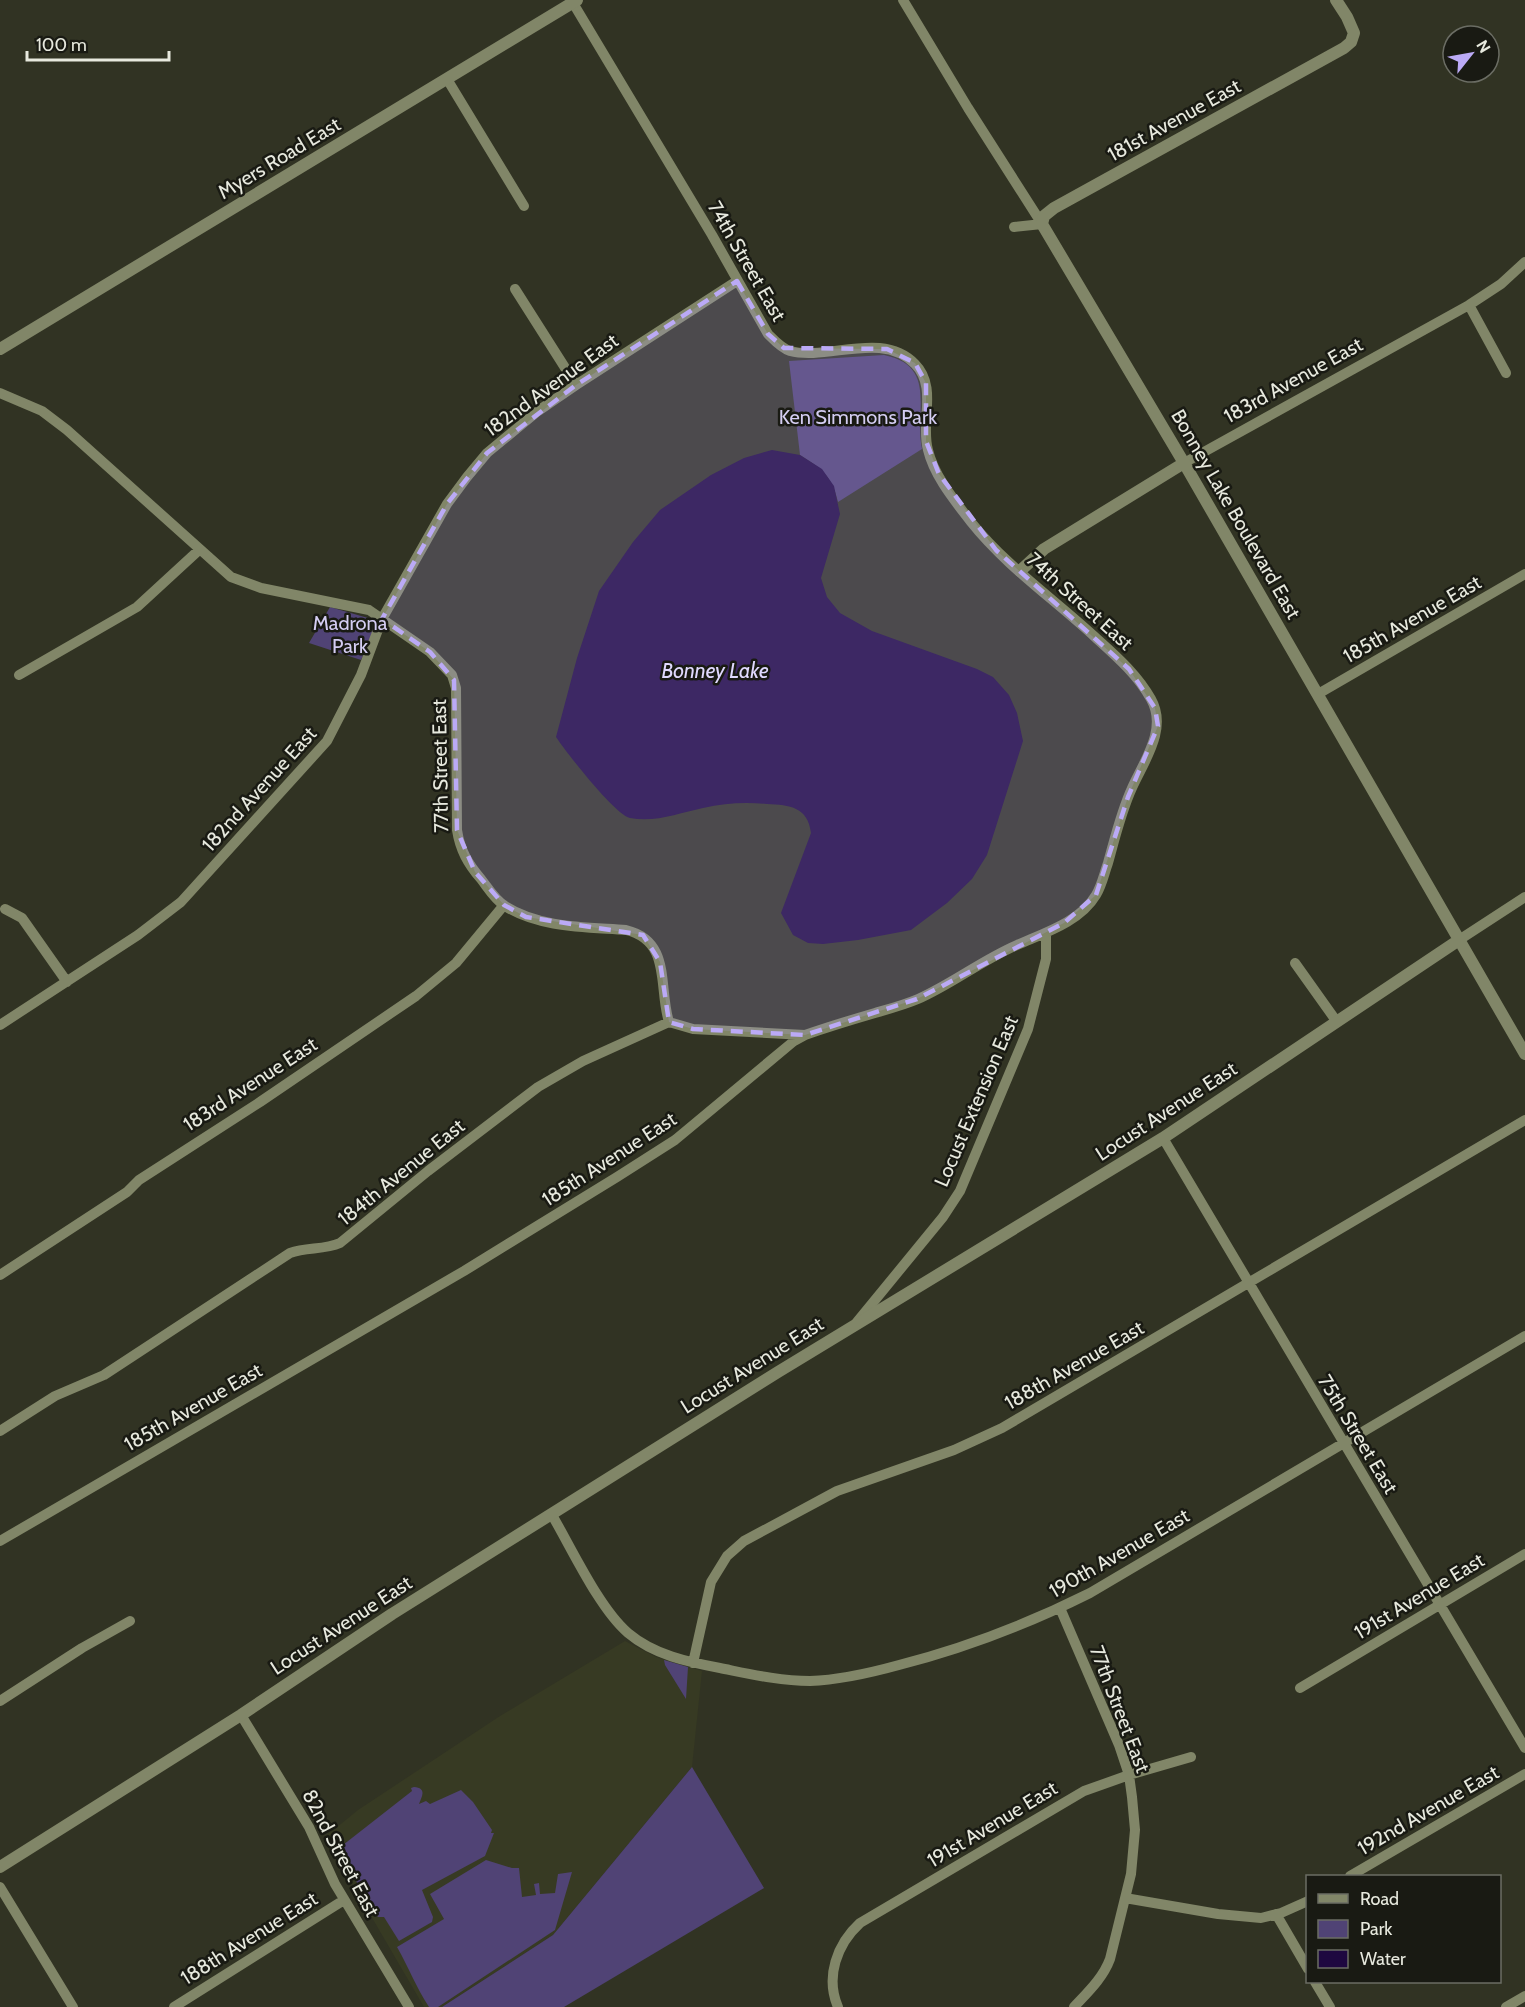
<svg xmlns="http://www.w3.org/2000/svg" width="1525" height="2007" font-family="Cabin,sans-serif">
<rect width="100%" height="100%" fill="#313323"/>
<!-- built -->
<path fill="#373a23" d="M625 1641 656 1657 702 1671 692 1767 553 1935 442 2007H424L325 1837 358 1810 500 1716Z"/>
<!-- green -->
<path fill="#504375" d="M884 355C938 366 914 411 922 449L838 502C832 476 822 469 800 455L789 361Z
M330 607 368 618C379 631 367 647 361 660L309 643Z
M664 1660 688 1667 686 1699 665 1665Z
M692 1767 764 1888 564 2007H442L553 1935Z
M414 1787C428 1788 421 1798 419 1804L426 1801 430 1804 461 1790 473 1802 492 1830 491 1833H494L485 1856 422 1890 433 1917 432 1922 399 1941 384 1917H378L339 1853 343 1845 412 1791 411 1788Z
M486 1860 512 1868H519L522 1897 536 1895 534 1884 539 1883 540 1894 555 1893 558 1874 572 1872 555 1930 438 2007H429C416 1987 409 1968 397 1947L444 1919 430 1894Z"/>
<!-- water -->
<path fill="#1e0840" d="M772 450 800 455 822 469 834 486 840 514 821 578 827 597 840 613 872 631 977 669 993 677 1009 695 1017 713 1023 741 987 855 972 879 947 903 911 930 858 940 823 944 808 943 793 935 781 913 811 833C808 807 790 805 767 804 745 802 725 803 703 808 679 813 655 823 630 818 615 815 566 752 556 737L577 658 599 591 633 542 660 510 711 475 744 458Z"/>
<g fill="none" stroke-linecap="round" stroke-linejoin="round">
<!-- minor -->
<path stroke="#818668" stroke-width="10" d="M903 0 968 108 1042 224 1014 227
M447 79 524 206
M515 289 576 385
M1469 305 1506 373
M0 393 42 411 67 430 231 577 261 588 369 610 430 652 452 675 456 688 457 830C460 850 468 864 481 879 488 888 495 900 505 906 539 928 587 927 626 930 672 941 658 987 669 1022
M1184 463 1469 305 1501 284 1525 262
M19 675 137 607 199 550
M1318 694 1525 574
M5 909 22 918 67 982
M1459 940 1525 897
M1295 963 1337 1022
M669 1022 693 1029 805 1035
M0 1025 138 935 181 902 327 741 361 675 382 619 447 504 467 477 487 453 538 411 576 385 737 281
M1163 1138 1525 1748
M0 1275 127 1192 139 1180 260 1102 416 996 456 963 504 905
M857 1322 943 1217 960 1191 1028 1029 1046 959V934
M0 1431 55 1396 104 1375 290 1253C307 1247 324 1250 340 1243L428 1171 538 1087 583 1061 669 1022
M552 1515C572 1549 599 1608 628 1633 654 1655 688 1662 720 1668 750 1674 780 1681 810 1681 841 1680 870 1673 899 1665 966 1648 1028 1624 1090 1593L1525 1336
M0 1541 464 1271 617 1177 675 1140 794 1041 805 1035C828 1027 851 1020 875 1013 889 1009 904 1005 918 999 952 984 982 960 1017 945 1044 933 1080 922 1096 895 1102 885 1104 874 1108 863 1115 838 1121 812 1132 788 1144 761 1168 729 1151 699 1137 674 1116 656 1095 637 1054 599 1006 566 971 522 955 501 934 476 928 450 920 422 938 387 915 364 882 330 828 361 790 351 781 348 774 340 768 334L712 235 573 3
M1060 1608 1119 1745 1129 1775 1132 1797 1135 1830 1131 1874 1110 1959C1103 1978 1088 1992 1074 2007
M693 1663 711 1582 727 1556 744 1541 837 1491 954 1450 1002 1428 1525 1120
M1300 1688 1525 1554
M0 1701 82 1648 130 1621
M241 1715 309 1827 335 1884 409 2007
M1350 1876 1525 1774
M0 1887 73 2007
M1125 1898 1218 1914 1261 1918 1281 1913 1308 1901
M1276 1914 1308 1969
M1315 1982 1330 2007
M174 2007 344 1900
M838 2007C825 1977 837 1944 860 1923L1084 1791 1129 1775 1191 1757
M1506 2007 1525 1996"/>
<!-- tertiary -->
<path stroke="#818668" stroke-width="12" d="M1336 0 1347 17 1354 33 1351 42 1344 48 1054 208 1044 216 1042 224 1184 463 1525 1054
M0 349 577 0
M1020 571 1044 549 1184 463
M0 1867 241 1715 392 1614 778 1372 1163 1138 1459 940"/>
</g>
<!-- marked area -->
<path fill="#bbaaf6" fill-opacity="0.2" stroke="#bbaaf6" stroke-width="4.5" stroke-dasharray="12 8" stroke-linejoin="round" d="M737 281 768 334 784 348 887 349 915 363 926 383V441L939 474 996 550 1129 669 1155 708 1158 726 1128 797 1096 895 1064 923 917 999 805 1035 693 1029 669 1022 660 962 643 935 526 917 504 905 475 872 457 830 454 680 430 652 382 619 447 504 487 453 576 385Z"/>
<g text-anchor="middle" stroke-width="5" stroke-linejoin="round" paint-order="stroke">
<!-- street labels -->
<g font-size="20" fill="#e7e9de" stroke="#191a13">
<text transform="translate(1174 120) rotate(-29)" y="7">181st Avenue East</text>
<text transform="translate(279 158) rotate(-31)" y="7">Myers Road East</text>
<text transform="translate(747 261) rotate(60)" y="7">74th Street East</text>
<text transform="translate(1293 380) rotate(-29)" y="7">183rd Avenue East</text>
<text transform="translate(551 385) rotate(-36)" y="7">182nd Avenue East</text>
<text transform="translate(1236 514) rotate(60)" y="7">Bonney Lake Boulevard East</text>
<text transform="translate(1080 601) rotate(42)" y="7">74th Street East</text>
<text transform="translate(1412 619) rotate(-30)" y="7">185th Avenue East</text>
<text transform="translate(440 766) rotate(-91)" y="7">77th Street East</text>
<text transform="translate(259 789) rotate(-48)" y="7">182nd Avenue East</text>
<text transform="translate(250 1084) rotate(-33)" y="7">183rd Avenue East</text>
<text transform="translate(976 1101) rotate(-67)" y="7">Locust Extension East</text>
<text transform="translate(1166 1111) rotate(-33)" y="7">Locust Avenue East</text>
<text transform="translate(609 1159) rotate(-33)" y="7">185th Avenue East</text>
<text transform="translate(401 1172) rotate(-39)" y="7">184th Avenue East</text>
<text transform="translate(752 1365) rotate(-32)" y="7">Locust Avenue East</text>
<text transform="translate(1074 1365) rotate(-30)" y="7">188th Avenue East</text>
<text transform="translate(193 1407) rotate(-30)" y="7">185th Avenue East</text>
<text transform="translate(1358 1434) rotate(59)" y="7">75th Street East</text>
<text transform="translate(1119 1553) rotate(-30)" y="7">190th Avenue East</text>
<text transform="translate(1419 1596) rotate(-31)" y="7">191st Avenue East</text>
<text transform="translate(341 1625) rotate(-33)" y="7">Locust Avenue East</text>
<text transform="translate(1120 1709) rotate(69)" y="7">77th Street East</text>
<text transform="translate(1428 1810) rotate(-30)" y="7">192nd Avenue East</text>
<text transform="translate(992 1824) rotate(-31)" y="7">191st Avenue East</text>
<text transform="translate(341 1853) rotate(62)" y="7">82nd Street East</text>
<text transform="translate(249 1938) rotate(-32)" y="7">188th Avenue East</text>
</g>
<!-- park labels -->
<g font-size="20" fill="#d4cdf2" stroke="#191a13">
<text x="858" y="424">Ken Simmons Park</text>
<text x="350" y="630">Madrona<tspan x="350" dy="23">Park</tspan></text>
</g>
<!-- water labels -->
<g font-size="21" font-style="italic" fill="#e0d9fe" stroke="#191a13">
<text x="715" y="678">Bonney Lake</text>
</g>
</g>
<!-- legend -->
<rect x="1306" y="1875" width="195" height="108" fill="#191a13" stroke="#6b6d64" stroke-width="1.5"/>
<rect x="1318" y="1894" width="30" height="9" fill="#818668" stroke="#6b6d64" stroke-width="1.5"/>
<text x="1360" y="1905" font-size="18" fill="#e7e9de">Road</text>
<rect x="1318" y="1920" width="30" height="18" fill="#504375" stroke="#6b6d64" stroke-width="1.5"/>
<text x="1360" y="1935" font-size="18" fill="#e7e9de">Park</text>
<rect x="1318" y="1950" width="30" height="18" fill="#1e0840" stroke="#6b6d64" stroke-width="1.5"/>
<text x="1360" y="1965" font-size="18" fill="#e7e9de">Water</text>
<!-- north arrow -->
<g transform="translate(1471 54) rotate(59)"><circle r="28" fill="#191a13" stroke="#6b6d64" stroke-width="1.5"/>
<path d="M0-4.5L10 22L0 15L-10 22Z" fill="#bbaaf6"/>
<text y="-9" font-size="16" font-weight="bold" text-anchor="middle" fill="#e7e9de">N</text>
</g>
<!-- scale -->
<path d="M27 51v9h142v-9" fill="none" stroke="#e7e9de" stroke-width="3"/>
<text x="36" y="51" font-size="18" fill="#e7e9de" stroke="#191a13" stroke-width="4.5" paint-order="stroke">100 m</text>
</svg>
